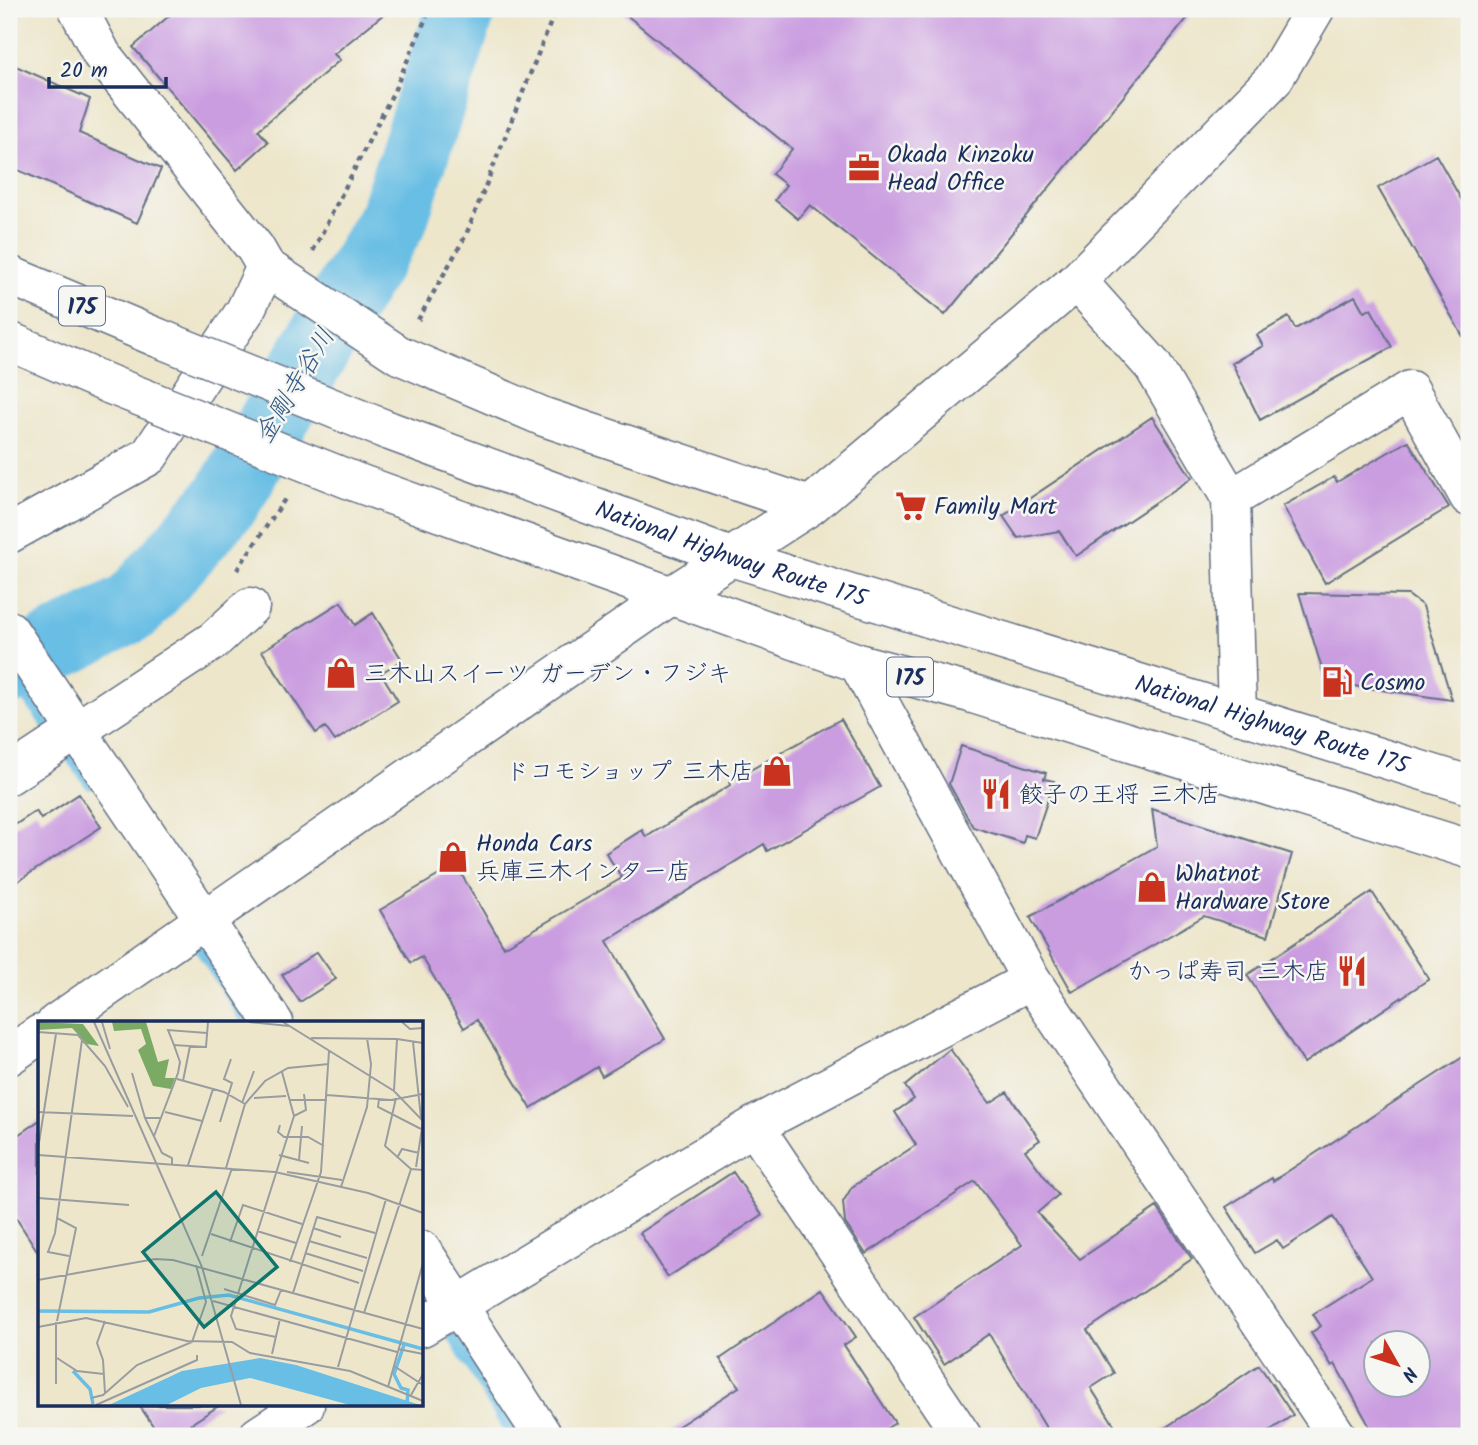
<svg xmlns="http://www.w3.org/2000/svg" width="1478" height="1445" font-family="Kalam,'Klee One',sans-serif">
<rect width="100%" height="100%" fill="#f6f6f2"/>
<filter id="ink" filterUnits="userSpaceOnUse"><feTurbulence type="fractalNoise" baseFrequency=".0143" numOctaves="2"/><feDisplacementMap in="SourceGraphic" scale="14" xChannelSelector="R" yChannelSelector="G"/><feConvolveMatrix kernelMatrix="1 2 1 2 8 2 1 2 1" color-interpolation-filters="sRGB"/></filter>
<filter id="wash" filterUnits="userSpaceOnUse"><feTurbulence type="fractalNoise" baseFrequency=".00686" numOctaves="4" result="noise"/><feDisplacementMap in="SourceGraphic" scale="28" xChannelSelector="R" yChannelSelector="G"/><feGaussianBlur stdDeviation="1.57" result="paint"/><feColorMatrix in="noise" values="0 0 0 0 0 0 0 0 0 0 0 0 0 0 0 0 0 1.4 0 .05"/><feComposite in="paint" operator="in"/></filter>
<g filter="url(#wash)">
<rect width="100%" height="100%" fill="#ede6cb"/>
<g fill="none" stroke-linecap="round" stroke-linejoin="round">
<!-- stream -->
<path stroke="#68bee4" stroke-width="12" d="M9 672 90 783
M192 935 248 1023
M443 1319 513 1436"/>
<!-- river -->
<path stroke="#68bee4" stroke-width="70" d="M9 670 133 607 227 499 393 219 461 9"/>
</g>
<g id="blocks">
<!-- building -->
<path fill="#ca9de0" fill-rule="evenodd" d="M177 9H390L334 54 340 60 258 130 268 142 237 170 133 47Z
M619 9H1195L945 315 810 205 798 219 775 200 786 185 772 174 792 149Z
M9 63 90 99 79 133 161 169 137 223 9 166Z
M1436 155 1469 213V347L1378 188Z
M1355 296 1364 312 1371 309 1392 347 1260 420 1232 363 1263 346 1257 335 1289 317 1295 329Z
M1152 417 1192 478 1076 556 1059 531 1018 538 1003 516Z
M1408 441 1449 507 1325 583 1283 506 1334 477 1337 482Z
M1299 593 1408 595 1423 606 1452 700 1326 682Z
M341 602 355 625 373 613 402 660 381 673 398 701 335 741 325 727 316 733 262 651Z
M841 719 880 787 767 851 764 844 607 941 665 1039 602 1076 597 1067 531 1108 477 1020 464 1028 422 957 411 963 380 910 456 865 504 947 622 878 606 853 642 830 646 837 730 785 729 782Z
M961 746 1046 773 1044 779 1054 781 1035 838 1025 835 1023 843 973 827 949 784Z
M79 794 101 827 9 887V829L36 811 41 819Z
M1152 809 1292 854 1268 936 1204 916 1072 992 1030 917 1157 846Z
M1372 892 1429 979 1304 1063 1247 975Z
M317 952 336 979 300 1002 282 975Z
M950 1049 990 1103 1007 1092 1040 1140 1025 1150 1058 1195 1037 1213 1080 1259 1157 1207 1192 1259 1087 1330 1114 1373 1091 1388 1121 1436H1051L989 1334 944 1364 914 1317 1022 1245 975 1181 866 1254 845 1223 843 1202 852 1187 916 1145 895 1112 914 1099 905 1086Z
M1469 1053V1436H1375L1335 1364 1332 1366 1311 1333 1321 1326 1313 1314 1372 1277 1333 1217 1283 1249 1277 1240 1255 1253 1226 1207 1272 1178 1273 1181ZM1376 1343H1418V1385H1376Z
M40 1120V1255L9 1207V1141Z
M733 1172 762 1215 668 1277 640 1233Z
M823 1289 856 1337 844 1345 895 1423 875 1436H663L739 1387 720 1359Z
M1259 1365 1293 1415 1262 1436H1153Z
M139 1405H220L172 1436H160Z"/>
</g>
</g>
<g filter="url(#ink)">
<use href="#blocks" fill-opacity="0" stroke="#646f84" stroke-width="2"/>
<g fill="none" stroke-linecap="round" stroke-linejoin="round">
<defs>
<path id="minor" d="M78 9 102 55 255 248 266 267 399 355 544 417 810 506
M1077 281 1153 366 1231 499 1237 714
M1231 499 1410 390 1469 497
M9 534 149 456 245 311 266 267
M9 630 274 1023
M858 663 1031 980 1337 1436
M9 775 213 641 250 607
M56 1023 669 597 810 506 1077 281 1273 80 1315 9
M9 1056 40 1034
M754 1126 962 1436
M422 1250 543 1436
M422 1327 754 1126 1031 980
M258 1436 305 1405"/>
<g id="highway">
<path d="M9 275 156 337"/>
<path d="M9 341 111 385"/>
<path id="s1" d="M387 430 731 557 1469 785"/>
<path d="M358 483 858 663 970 693 1469 849"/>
</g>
</defs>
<!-- minor casing -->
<use href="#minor" stroke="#646f84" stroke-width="41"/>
<!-- highway casing -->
<use href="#highway" stroke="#646f84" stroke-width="41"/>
<!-- path -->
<path stroke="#646f84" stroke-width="4.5" stroke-dasharray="5 5" stroke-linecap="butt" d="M313 251 394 91 430 9
M418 320 466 235 556 9
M237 570 285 499"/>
<!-- minor -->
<use href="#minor" stroke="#fff" stroke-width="38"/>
<!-- highway -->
<use href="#highway" stroke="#fff" stroke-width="38"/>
<defs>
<path id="highway-bridge" d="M156 337 387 430
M111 385 358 483"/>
</defs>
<!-- highway-bridge casing -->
<use href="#highway-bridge" stroke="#646f84" stroke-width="41" stroke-linecap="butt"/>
<!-- highway-bridge -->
<use href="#highway-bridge" stroke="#fff" stroke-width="38"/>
</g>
</g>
<!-- icons -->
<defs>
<symbol id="office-bare" viewBox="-9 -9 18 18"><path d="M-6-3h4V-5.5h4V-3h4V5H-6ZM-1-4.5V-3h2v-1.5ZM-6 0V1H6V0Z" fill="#c8321e" stroke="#f6f6f2" stroke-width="2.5" paint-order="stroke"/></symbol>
<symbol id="supermarket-bare" viewBox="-9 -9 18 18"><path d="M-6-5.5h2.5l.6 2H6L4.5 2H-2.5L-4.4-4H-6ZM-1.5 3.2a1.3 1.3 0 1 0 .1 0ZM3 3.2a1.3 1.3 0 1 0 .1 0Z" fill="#c8321e" stroke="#f6f6f2" stroke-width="2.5" paint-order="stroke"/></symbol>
<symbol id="shop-bare" viewBox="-9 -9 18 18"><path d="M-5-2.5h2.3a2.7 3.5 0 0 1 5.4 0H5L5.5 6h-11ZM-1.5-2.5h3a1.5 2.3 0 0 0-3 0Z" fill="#c8321e" stroke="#f6f6f2" stroke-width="2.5" paint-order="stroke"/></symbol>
<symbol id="fuel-bare" viewBox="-9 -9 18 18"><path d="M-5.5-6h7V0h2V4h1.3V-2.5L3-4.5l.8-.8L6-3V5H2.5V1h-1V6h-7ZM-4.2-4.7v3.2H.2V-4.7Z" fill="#c8321e" stroke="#f6f6f2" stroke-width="2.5" paint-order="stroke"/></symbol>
<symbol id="restaurant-bare" viewBox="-9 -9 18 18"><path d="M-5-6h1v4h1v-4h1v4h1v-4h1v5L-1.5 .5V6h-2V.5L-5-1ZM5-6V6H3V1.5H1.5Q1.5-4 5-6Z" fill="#c8321e" stroke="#f6f6f2" stroke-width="2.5" paint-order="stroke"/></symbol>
</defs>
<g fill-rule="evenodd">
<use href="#office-bare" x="842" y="146" width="44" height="44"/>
<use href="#supermarket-bare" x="889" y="484" width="44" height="44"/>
<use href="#shop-bare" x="319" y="651" width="44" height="44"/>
<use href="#fuel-bare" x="1315" y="660" width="44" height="44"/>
<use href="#shop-bare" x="755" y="749" width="44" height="44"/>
<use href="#restaurant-bare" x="974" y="772" width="44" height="44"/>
<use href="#shop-bare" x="431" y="835" width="44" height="44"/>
<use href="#shop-bare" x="1130" y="865" width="44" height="44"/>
<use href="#restaurant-bare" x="1330" y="949" width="44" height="44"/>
</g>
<g text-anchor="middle" stroke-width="5" stroke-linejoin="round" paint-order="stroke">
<!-- shield labels -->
<g fill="#f6f6f2" stroke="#5d6b8a" stroke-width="2">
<rect x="59" y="286.5" width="46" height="39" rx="5"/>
<rect x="887" y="657.5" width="46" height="39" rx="5"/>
</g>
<g font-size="23" font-weight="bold" fill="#1b2f5e">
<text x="82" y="314">175</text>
<text x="910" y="685">175</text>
</g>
<!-- poi labels -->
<g font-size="24" fill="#1b2f5e" stroke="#f6f6f2" text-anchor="start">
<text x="887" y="162">Okada Kinzoku<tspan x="887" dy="28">Head Office</tspan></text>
<text x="934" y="514">Family Mart</text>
<text x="364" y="681">三木山スイーツ ガーデン・フジキ</text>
<text x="1360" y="690">Cosmo</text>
<text x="754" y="779" text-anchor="end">ドコモショップ 三木店</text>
<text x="1019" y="802">餃子の王将 三木店</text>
<text x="476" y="851">Honda Cars<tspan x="476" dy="28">兵庫三木インター店</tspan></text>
<text x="1175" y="881">Whatnot<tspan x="1175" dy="28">Hardware Store</tspan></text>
<text x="1329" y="979" text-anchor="end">かっぱ寿司 三木店</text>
</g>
<!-- street labels -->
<g font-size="24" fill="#1b2f5e" stroke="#f6f6f2">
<text dy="8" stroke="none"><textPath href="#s1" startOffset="366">National Highway Route 175</textPath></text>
<text dy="8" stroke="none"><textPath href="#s1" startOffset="933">National Highway Route 175</textPath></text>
</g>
<!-- water labels -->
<g font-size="26" font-style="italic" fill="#325a86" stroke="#f6f6f2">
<text transform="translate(294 385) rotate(-59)" y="9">金剛寺谷川</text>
</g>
</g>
<!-- overview -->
<g transform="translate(38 1021)">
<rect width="385" height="385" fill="#ede6cb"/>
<path d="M0 1 45 3 61 25 49 23 34 7 0 9ZM74 1H108L120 41 131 38 127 57H137L133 68 115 65 100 29 108 23 103 8 76 10Z" fill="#7aaa64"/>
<path d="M222 337 258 344 382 384H312L212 357 163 367 129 384H71L144 350Z" fill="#68bee4"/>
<path fill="none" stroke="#68bee4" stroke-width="3.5" d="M0 290 111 291 161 277 191 274 385 328M366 324 356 353 363 367 370 369 369 384M35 350 52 368 55 383"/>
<path fill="none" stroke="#999d9f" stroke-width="2" d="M56 1 164 246 203 384M64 1 72 28M211 1 251 5M245 1 356 70 385 100M364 1 372 8 385 7M0 11 40 14 67 45 90 86M273 17 359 18 385 22M375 21 383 97M136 24 130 9 169 12M94 52 107 97M139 58 186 71 207 83M145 60 152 25M356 69 359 18M289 74 353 79 385 73M216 77 248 75M358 77 347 125 373 148 385 149M341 78 340 86 385 109M252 79H289M204 82 216 50M0 91 95 95M127 91 164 100M256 95 268 89 266 73M123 97H107L124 132 134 137V144M182 101 194 62 186 58 193 38M242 104 240 111 246 116H270L286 125M116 115 140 52 142 41 136 24 168 26 170 1M0 128 18 13M0 134 237 151 330 172 385 192M241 134 271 142M359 137 364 128 381 132M261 139 264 105M150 144 175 68M378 146 385 101M188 147 207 83 227 60 250 47 291 43M249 151 304 159M303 166 329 86 333 43 329 17M0 177 91 184M19 197 38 207 19 300M275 207 303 216M219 210 258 222M173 213 321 262M271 220 329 237M192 221 205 184 264 203M267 232 325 250M31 235 10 231 17 212 44 19M164 235 194 147M252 241 283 151 291 30M0 259 117 238 135 239 385 308M186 268 237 284 243 269M255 272 279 196 337 212M175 280 359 331M326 292 373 148M67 300 59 322 65 339 67 372M18 301V363M0 306 48 297 149 320 194 321 212 332 312 350 385 380M238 316 198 308 193 295 256 95 244 51M360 328 385 333M234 333 242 298M19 337 39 350 66 353M356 345 385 364M300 346 348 178M350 366 385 242M373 374 385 353M53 377 65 374 99 344 154 321 168 281 158 244M58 384 159 339V334"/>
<path fill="#0f766e" fill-opacity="0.15" stroke="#0f766e" stroke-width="3.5" d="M178 171 239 246 166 306 105 231Z"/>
<rect width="385" height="385" fill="none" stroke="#1b2f5e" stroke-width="3.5"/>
</g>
<!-- margin -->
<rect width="1478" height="1445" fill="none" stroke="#f6f6f2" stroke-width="35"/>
<!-- north arrow -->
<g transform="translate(1397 1364) rotate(129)"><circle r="33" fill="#f6f6f2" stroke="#9ea6b7" stroke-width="2"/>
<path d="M0-5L12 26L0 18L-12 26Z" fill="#c8321e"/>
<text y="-10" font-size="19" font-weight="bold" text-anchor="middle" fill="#1b2f5e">N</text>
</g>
<!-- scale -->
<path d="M49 77v10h117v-10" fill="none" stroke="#1b2f5e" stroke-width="3.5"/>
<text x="60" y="77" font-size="21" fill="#1b2f5e" stroke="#f6f6f2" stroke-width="5" paint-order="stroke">20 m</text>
</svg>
